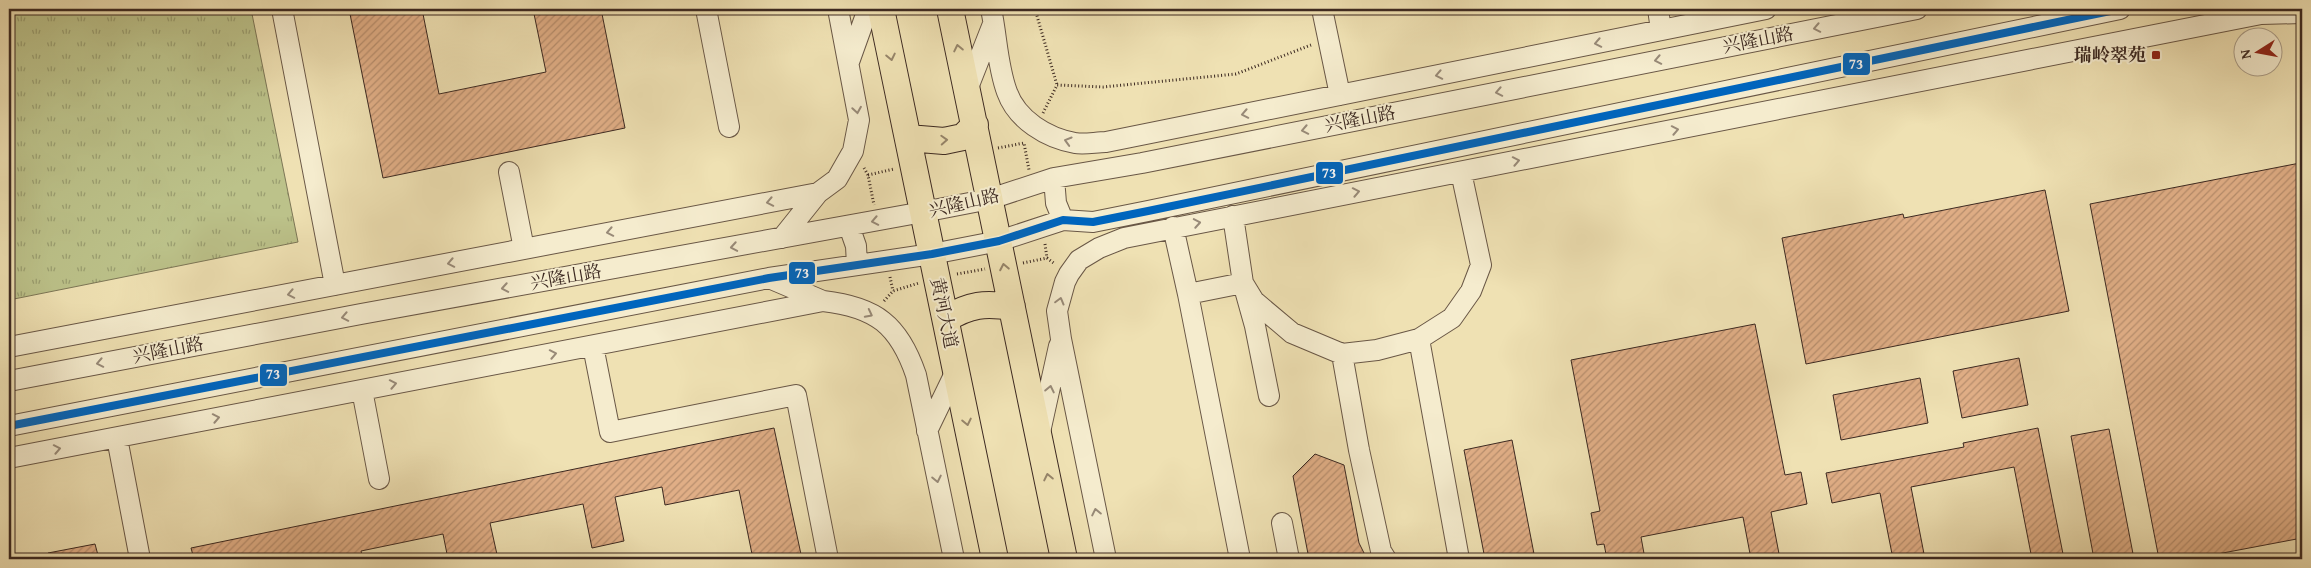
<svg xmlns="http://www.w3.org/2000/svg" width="2311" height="568" font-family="'Gentium Book Plus','Noto Serif SC',serif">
<defs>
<pattern id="park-tufts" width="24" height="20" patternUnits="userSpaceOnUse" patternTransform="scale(1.25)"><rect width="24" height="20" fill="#bcc28a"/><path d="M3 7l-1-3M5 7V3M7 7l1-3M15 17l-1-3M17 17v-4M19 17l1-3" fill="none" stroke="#9a9e70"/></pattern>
<pattern id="building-hatch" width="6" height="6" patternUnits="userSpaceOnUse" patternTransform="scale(1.25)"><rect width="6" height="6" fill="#e0ae86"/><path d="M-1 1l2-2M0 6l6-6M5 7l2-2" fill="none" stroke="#b78e6d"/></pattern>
</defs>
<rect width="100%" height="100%" fill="#efe1b3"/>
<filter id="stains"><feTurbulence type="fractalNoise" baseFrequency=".004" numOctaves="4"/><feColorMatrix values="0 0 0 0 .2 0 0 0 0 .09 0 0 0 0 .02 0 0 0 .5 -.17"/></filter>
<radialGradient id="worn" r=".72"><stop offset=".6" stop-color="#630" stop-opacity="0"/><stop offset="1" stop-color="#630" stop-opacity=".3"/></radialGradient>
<!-- park -->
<path fill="url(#park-tufts)" stroke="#7c7656" d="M9 9H251L298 242 9 300Z"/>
<!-- building -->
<path fill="url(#building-hatch)" stroke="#3c2921" d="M349 9H422L439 94 546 72 533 9H601L625 128 383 178Z
M2300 163 2302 172V538L2191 559H2159L2090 204Z
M2045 190 2069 311 1806 364 1782 238 1903 214 1904 218Z
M1755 324 1785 475 1801 472 1807 504 1771 512 1780 559H1751L1743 517 1641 537 1645 559H1607L1604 544 1597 545 1591 513 1600 511 1571 360Z
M2019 358 2028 405 1962 418 1953 371Z
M1920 378 1928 423 1841 440 1833 395Z
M774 428 802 559H753L739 490 665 505 662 487 615 497 624 541 592 548 583 504 490 523 498 559H448L443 534 361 551 363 559H324L323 554 297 559H194L191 548Z
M2038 428 2064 559H2032L2014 467 1911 487 1925 559H1893L1880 493 1832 503 1826 473 1964 447 1963 443Z
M2109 429 2134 559H2094L2071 436Z
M1512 440 1535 559H1485L1464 450Z
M1315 454 1344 465 1359 543 1367 559H1309L1293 476Z
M95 544 99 559H48V553Z"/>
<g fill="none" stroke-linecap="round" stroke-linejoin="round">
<defs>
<path id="minor" d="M282 9 335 285
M706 9 729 127
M991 9C997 36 997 65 1007 92 1017 120 1047 138 1075 143 1084 145 1096 142 1106 142L1766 9
M1322 9 1340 95
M1658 9 1661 30
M2248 9 2261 14 2302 13
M849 62 868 9
M967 90 993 24
M509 172 524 249
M1054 178 1056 203 1063 220
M1233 216 1243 283 1255 326 1269 396
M849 226 856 246 857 265
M1173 227 1188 294 1240 559
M782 238 818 193 837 179 853 151 859 120 838 9
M769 278 823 301
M1188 294 1243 283 1254 301 1292 333 1342 354 1377 350 1419 339 1452 318 1471 291 1481 265 1461 172
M1419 339 1459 559
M593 346 610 432 796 395 828 559
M9 347 818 193
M1342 354 1359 450 1381 551 1386 559
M9 381 361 314 923 212 990 199 1054 178 1142 163 1917 9
M362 390 379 479
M9 426 769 278 932 254 999 241 1063 220 1093 222 1148 211 2120 9
M927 431 956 371
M1040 432 1059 346
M117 438 140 559
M9 458 823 301C876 307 899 325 916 375L954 559
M1282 523 1289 559
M1106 559 1061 339 1057 311 1065 282 1069 274 1079 260 1099 248 1124 238 2261 14"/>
<path id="major" d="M881 9 995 559
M950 9 1064 559
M908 138 944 141 963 137 975 125
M946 319C970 304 985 303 1012 307"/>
</defs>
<!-- minor casing -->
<use href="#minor" stroke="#695746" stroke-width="22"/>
<!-- major casing -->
<use href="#major" stroke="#3c2921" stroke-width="28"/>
<!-- path -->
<path stroke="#3c2921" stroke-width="3" stroke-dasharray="1 2.5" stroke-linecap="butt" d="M1035 9 1057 85
M1043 113 1057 85 1103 87 1236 74 1311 45
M998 148 1024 143 1029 170
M864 168 868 175 874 205
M868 175 894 169
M1045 244 1047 258
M1023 263 1047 258 1055 264
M957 274 985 269
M890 277 893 291
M884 301 893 291 919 283"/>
<!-- minor -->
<use href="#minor" stroke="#f5ecce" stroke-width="20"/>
<!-- major -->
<use href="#major" stroke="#efe1b3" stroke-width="26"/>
<defs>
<path id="bus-1" d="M9 426 769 278 932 254 999 241 1063 220 1093 222 1148 211 2120 9"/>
</defs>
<!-- bus-1 casing -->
<use href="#bus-1" stroke="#f5ecce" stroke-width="11"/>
<!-- bus-1 -->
<use href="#bus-1" stroke="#0065bd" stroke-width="8"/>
</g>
<!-- one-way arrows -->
<defs><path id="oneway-chevron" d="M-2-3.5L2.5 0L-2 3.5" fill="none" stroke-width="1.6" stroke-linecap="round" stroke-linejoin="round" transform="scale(1.25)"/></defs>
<g stroke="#988a78">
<use href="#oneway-chevron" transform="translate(1817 28) rotate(169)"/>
<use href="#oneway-chevron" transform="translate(1598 43) rotate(169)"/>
<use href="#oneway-chevron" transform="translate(1658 60) rotate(169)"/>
<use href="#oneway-chevron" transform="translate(1439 75) rotate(169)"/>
<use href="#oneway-chevron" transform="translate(1499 92) rotate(169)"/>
<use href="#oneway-chevron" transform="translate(857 110) rotate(81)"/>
<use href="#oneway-chevron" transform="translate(1245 114) rotate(169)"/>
<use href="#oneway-chevron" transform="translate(1305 130) rotate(169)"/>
<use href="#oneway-chevron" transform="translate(1675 130) rotate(-11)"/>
<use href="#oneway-chevron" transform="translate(1068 141) rotate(-164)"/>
<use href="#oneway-chevron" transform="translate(1516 161) rotate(-11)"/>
<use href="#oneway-chevron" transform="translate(1356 192) rotate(-11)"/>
<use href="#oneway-chevron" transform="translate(770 202) rotate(169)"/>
<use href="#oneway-chevron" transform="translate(875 221) rotate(169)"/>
<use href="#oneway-chevron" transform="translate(1197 223) rotate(-10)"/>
<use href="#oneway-chevron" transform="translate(610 232) rotate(169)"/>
<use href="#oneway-chevron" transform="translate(734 247) rotate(170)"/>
<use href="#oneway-chevron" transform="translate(451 263) rotate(169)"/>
<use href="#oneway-chevron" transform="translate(505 288) rotate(170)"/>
<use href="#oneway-chevron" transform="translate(291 294) rotate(169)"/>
<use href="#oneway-chevron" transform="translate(1060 301) rotate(-75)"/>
<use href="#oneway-chevron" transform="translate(869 314) rotate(27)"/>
<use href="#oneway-chevron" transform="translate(345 317) rotate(169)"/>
<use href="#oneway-chevron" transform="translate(553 354) rotate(-11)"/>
<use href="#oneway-chevron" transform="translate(100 363) rotate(169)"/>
<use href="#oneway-chevron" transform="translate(393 384) rotate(-11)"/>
<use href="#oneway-chevron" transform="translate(1050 389) rotate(-78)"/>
<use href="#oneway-chevron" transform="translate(216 418) rotate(-11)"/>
<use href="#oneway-chevron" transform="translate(57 449) rotate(-11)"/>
<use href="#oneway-chevron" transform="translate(937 479) rotate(78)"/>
<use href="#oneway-chevron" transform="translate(1096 512) rotate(-102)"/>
</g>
<g stroke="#96856a">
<use href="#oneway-chevron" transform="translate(958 48) rotate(-102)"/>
<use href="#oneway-chevron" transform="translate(891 57) rotate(78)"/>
<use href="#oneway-chevron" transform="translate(944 140) rotate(-3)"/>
<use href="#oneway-chevron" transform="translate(1004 267) rotate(-101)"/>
<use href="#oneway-chevron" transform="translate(967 422) rotate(78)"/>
<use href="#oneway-chevron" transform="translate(1048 477) rotate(-102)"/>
</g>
<!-- markers -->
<rect fill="#8f2418" stroke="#f5ecce" stroke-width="2" x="2151" y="50" width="10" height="10" rx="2.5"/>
<g text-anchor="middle" stroke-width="4" stroke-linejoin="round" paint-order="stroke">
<!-- street labels -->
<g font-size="18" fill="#3c2921" stroke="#f5ecce">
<text transform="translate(1758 40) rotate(-11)" y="6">兴隆山路</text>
<text transform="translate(1360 119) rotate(-11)" y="6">兴隆山路</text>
<text transform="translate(964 203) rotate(-13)" y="6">兴隆山路</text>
<text transform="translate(566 277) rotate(-10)" y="6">兴隆山路</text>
<text transform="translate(944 313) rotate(78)" y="6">黄河大道</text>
<text transform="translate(168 350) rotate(-11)" y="6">兴隆山路</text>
</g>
<!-- poi labels -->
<g font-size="18" font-weight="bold" fill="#3c2921" stroke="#f5ecce" text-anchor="end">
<text x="2146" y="61">瑞岭翠苑</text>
</g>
</g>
<g stroke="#f5ecce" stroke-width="2">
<rect x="1842" y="52" width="29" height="24" rx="5" fill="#0065bd"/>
<rect x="1315" y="161" width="29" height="24" rx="5" fill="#0065bd"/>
<rect x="788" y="261" width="28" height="24" rx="5" fill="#0065bd"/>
<rect x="259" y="363" width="29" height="24" rx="5" fill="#0065bd"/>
</g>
<g font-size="14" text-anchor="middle" font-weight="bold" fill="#fff">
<text x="1856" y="69">73</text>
<text x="1329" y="178">73</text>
<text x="802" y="278">73</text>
<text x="273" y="379">73</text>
</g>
<!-- margin -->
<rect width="2311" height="568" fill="none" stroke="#efe1b3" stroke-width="30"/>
<rect x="10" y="10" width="2291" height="548" fill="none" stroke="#3c2921" stroke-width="2.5"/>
<rect x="15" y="15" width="2281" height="538" fill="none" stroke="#3c2921"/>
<!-- north arrow -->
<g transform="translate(2258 52) rotate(259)"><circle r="24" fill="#f5ecce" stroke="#ab9e89"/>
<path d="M0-4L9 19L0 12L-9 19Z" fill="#8f2418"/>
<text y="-8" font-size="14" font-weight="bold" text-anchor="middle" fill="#3c2921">N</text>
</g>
<rect width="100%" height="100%" filter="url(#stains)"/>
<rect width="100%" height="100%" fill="url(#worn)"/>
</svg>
